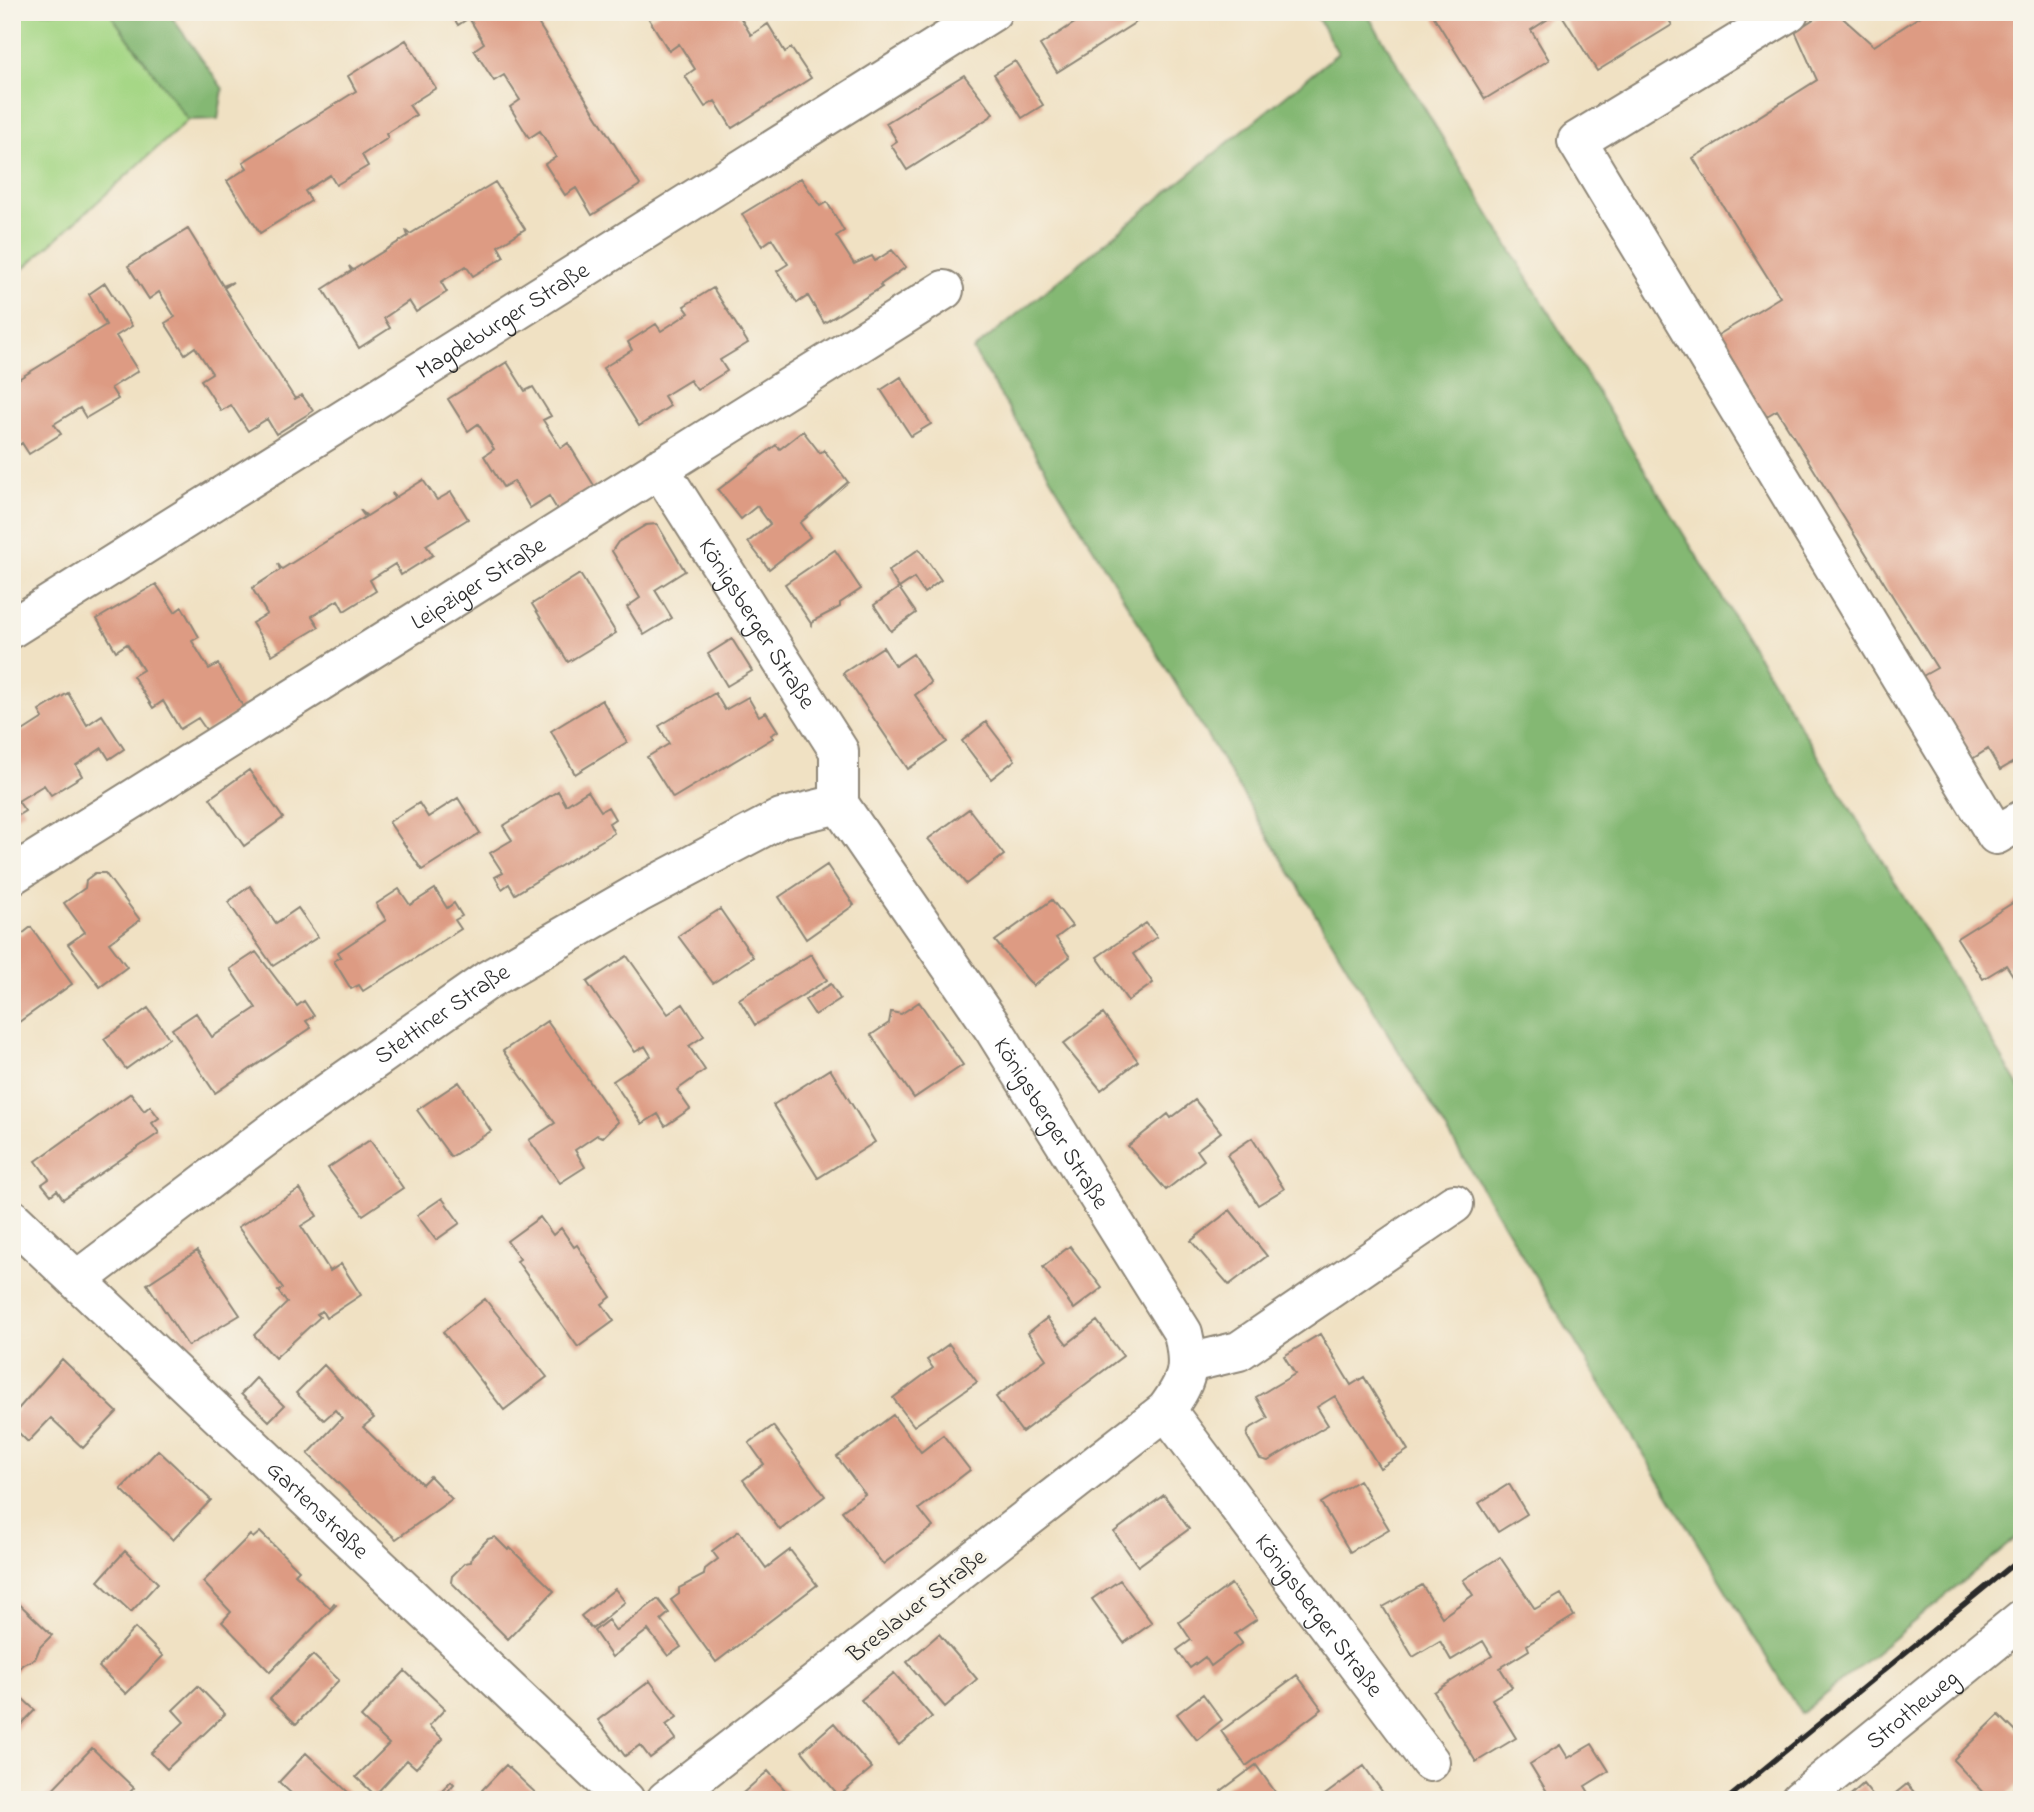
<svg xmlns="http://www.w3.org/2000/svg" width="2034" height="1812" font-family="'Indie Flower',sans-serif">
<rect width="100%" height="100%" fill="#f7f3e8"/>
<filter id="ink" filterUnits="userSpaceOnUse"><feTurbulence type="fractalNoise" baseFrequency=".0143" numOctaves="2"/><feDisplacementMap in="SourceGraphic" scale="14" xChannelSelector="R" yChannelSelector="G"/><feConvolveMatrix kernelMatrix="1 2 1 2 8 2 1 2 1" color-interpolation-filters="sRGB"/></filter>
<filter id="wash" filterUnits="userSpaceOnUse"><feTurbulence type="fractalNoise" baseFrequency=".00686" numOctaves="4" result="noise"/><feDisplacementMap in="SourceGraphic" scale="28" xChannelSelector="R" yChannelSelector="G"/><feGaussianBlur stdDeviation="1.57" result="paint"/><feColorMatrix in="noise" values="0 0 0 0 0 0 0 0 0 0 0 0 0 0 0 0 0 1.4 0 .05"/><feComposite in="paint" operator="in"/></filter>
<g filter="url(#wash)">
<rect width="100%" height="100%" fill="#f0e1c3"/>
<!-- green -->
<path fill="#a6d786" stroke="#688158" stroke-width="2" d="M12 12H109L188 120 12 279Z"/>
<!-- forest -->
<path fill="#84b873" stroke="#58724f" stroke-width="2" d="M109 12H168L223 89 218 119 188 120Z
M1314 12H1366L2022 1091V1533L1801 1714 973 350 1338 53Z"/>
<g id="blocks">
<!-- building -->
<path fill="#dd9b83" d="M450 12H531L640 185 592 215 576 188 565 195 545 164 556 157 540 131 529 138 510 107 520 100 504 75 494 81 474 50 484 43 469 18 458 25Z
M660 12H737L751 35 768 24 785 52 791 48 811 78 732 128 715 101 705 107 685 76 695 69 679 44 669 51 649 19Z
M1092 12H1152L1057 72 1040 45Z
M1431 12H1559L1531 30 1549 60 1485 99Z
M1560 12H1664L1672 25 1597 71Z
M1825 12H1836L1874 46 1927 12H2022V757L2000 770 1988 749 1972 759 1921 677 1937 668 1777 410 1760 420 1710 340 1780 297 1693 158 1817 80 1795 31Z
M406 40 436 88 409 105 416 115 386 134 388 138 362 155 368 166 336 185 330 175 305 191 311 201 260 233 227 181 247 168 243 162 356 91 348 76Z
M1015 61 1043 105 1022 118 994 74Z
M964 75 993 113 990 117 907 170 891 145 897 141 886 123Z
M801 178 820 206 827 202 844 231 836 236 854 264 872 256 875 261 892 250 906 267 880 285 882 287 824 323 808 296 797 303 777 271 788 264 772 239 762 246 742 214Z
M495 182 525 229 498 246 504 257 473 276 466 266 441 282 447 292 416 312 409 301 384 318 390 328 359 348 323 289 351 271 349 266 353 270 408 236 406 230 410 234Z
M188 229 223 286 233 282 224 288 295 399 302 395 313 411 276 434 267 419 248 431 231 405 221 411 201 380 212 373 195 347 185 354 165 323 175 317 159 292 149 299 128 266Z
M105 283 132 326 116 336 138 371 111 388 118 399 86 418 80 408 54 424 61 434 29 454 22 443 12 450V383L106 325 89 294Z
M713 288 748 343 720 360 727 371 697 390 690 380 664 396 670 406 639 426 603 368 632 350 628 342 656 324 661 331 689 313 684 306Z
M507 362 525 391 533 387 551 416 543 420 561 448 568 443 595 487 558 511 549 496 530 508 514 481 503 487 484 456 494 449 478 424 468 431 448 399Z
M901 377 931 424 911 436 881 390Z
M803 431 820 453 824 450 848 482 800 523 810 537 769 569 748 542 770 524 757 506 741 519 718 490 776 445 780 449Z
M423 480 437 500 451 492 468 519 426 545 433 555 401 575 395 564 370 580 376 591 344 611 338 600 312 616 319 627 272 655 252 623 267 614 252 588 280 570 278 564 282 569 365 517 360 510 367 516 394 499 392 493 396 497Z
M657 524 685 571 655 590 672 618 644 635 627 607 640 598 612 551 618 542 646 525Z
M919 549 941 580 924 593 914 578 899 588 888 571Z
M835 550 861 589 840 603V607L813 621 812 625 785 584Z
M580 574 616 633 568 662 532 604Z
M156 584 175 612 182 607 199 637 192 641 209 669 218 664 244 708 207 731 198 718 180 729 163 701 153 708 133 676 143 670 127 644 116 651 97 619Z
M899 588 916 613 891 631 874 605Z
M732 639 752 671 727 686 708 654Z
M883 647 895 666 913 654 931 683 915 695 947 742 908 769 843 673Z
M68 693 87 725 102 715 124 749 109 759 102 748 76 765 82 776 51 795 44 785 18 801 25 811 12 819V732L15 736 43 718 39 711Z
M715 693 725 710 748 697 759 716 766 712 778 731 771 735 773 738 673 798 647 757 669 744 659 726Z
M602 700 627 742 575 774 551 731Z
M986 722 1015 760 991 779 962 741Z
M249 770 283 818 244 846 210 798Z
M558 791 566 805 588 791 601 811 608 807 615 819 609 823 614 833 515 894 509 884 502 889 495 877 503 873 490 853 512 840 503 826Z
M458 798 480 833 422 870 389 822 419 803 428 817Z
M969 809 1004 855 966 884 928 839Z
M827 865 854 905 806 939 779 897Z
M95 873H105L140 920 109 943 127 967 100 987 68 944 85 932 64 903 85 888 86 880Z
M250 886 276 923 298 908 318 937 273 966 228 902Z
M399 889 410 905 435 889 447 908 454 903 462 916 455 920 461 929 363 991 359 985 351 989 334 961 341 957 338 952 386 920 376 904Z
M2022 897V976L2016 980 2006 965 1983 979 1957 938Z
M1052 900 1072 926 1056 938 1070 957 1033 986 995 941Z
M720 909 753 957 713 983 678 936Z
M1146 923 1157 937 1133 954 1153 983 1128 1001 1097 957Z
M31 927 72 984 12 1027V934H22Z
M256 952 297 1006 304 1001 314 1016 306 1021 311 1028 215 1093 172 1029 196 1013 212 1037 256 1008 230 969Z
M811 954 827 980 755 1025 739 999Z
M627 956 668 1014 683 1004 704 1036 689 1046 705 1070 677 1090 690 1109 665 1126 658 1114 642 1124 613 1081 651 1056 645 1046 635 1052 587 982Z
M831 984 840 999 815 1015 805 1000Z
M919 1002 963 1065 914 1098 871 1035 889 1023 891 1012 901 1014Z
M148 1008 169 1038 126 1069 104 1039Z
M1103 1014 1138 1061 1101 1090 1063 1044Z
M547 1021 618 1122 603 1137 597 1135 575 1150 585 1167 560 1183 529 1140 555 1123 503 1051Z
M830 1069 875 1142 818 1178 773 1105Z
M459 1082 491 1131 451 1157 417 1110Z
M131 1093 144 1111 150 1106 159 1118 152 1123 159 1133 63 1199 57 1190 51 1195 42 1184 49 1179 36 1161Z
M1195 1100 1221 1132 1197 1150 1204 1160 1166 1190 1128 1146 1168 1114 1171 1118Z
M1252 1138 1284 1189 1258 1205 1227 1155Z
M370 1140 403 1188 363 1215 328 1168Z
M300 1189 317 1216 301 1226 330 1271 341 1264 361 1295 326 1318 322 1311 317 1314 320 1317 275 1358 254 1335 287 1303 278 1291 283 1288 238 1227Z
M442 1198 460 1223 436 1240 417 1215Z
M1230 1210 1267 1256 1229 1285 1191 1241Z
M540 1217 553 1235 561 1228 574 1247 577 1245 611 1297 602 1304 614 1321 578 1347 517 1261 520 1259 507 1241Z
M1070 1246 1102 1288 1074 1309 1043 1267Z
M197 1251 240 1315 188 1346 147 1284Z
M485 1299 547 1377 504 1410 443 1332Z
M1047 1318 1067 1344 1097 1321 1123 1356 1022 1432 996 1397 1046 1359 1028 1333Z
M1320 1334 1351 1385 1364 1377 1408 1450 1380 1468 1335 1396 1317 1407 1328 1425 1268 1461 1260 1459 1247 1436 1249 1429 1268 1418 1256 1397 1295 1374 1284 1356Z
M949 1344 977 1382 914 1426 893 1398 933 1368 927 1360Z
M62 1359 117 1412 83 1448 51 1418 28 1442 12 1426V1416Z
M324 1365 374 1418 363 1427 422 1484 430 1476 452 1499 396 1539 308 1454 342 1418 335 1410 324 1420 296 1393Z
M256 1378 284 1406 269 1421 241 1394Z
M893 1415 921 1452 943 1435 970 1470 919 1509 933 1527 883 1564 842 1511 865 1494 837 1457Z
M773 1426 825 1496 780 1530 743 1480 764 1464 749 1443Z
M158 1450 211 1500 173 1540 121 1489Z
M1359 1480 1389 1529 1350 1552 1321 1503Z
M1509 1484 1527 1514 1498 1532 1479 1503Z
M1164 1495 1189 1529 1138 1566 1114 1532Z
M739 1531 766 1568 790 1550 817 1585 716 1662 671 1600 679 1594V1588L704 1575 705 1569 718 1559 712 1551Z
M260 1532 299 1570 295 1574 330 1608 334 1603 336 1605 270 1672 222 1622 231 1612 203 1582 250 1535 253 1538Z
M495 1537 508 1550 510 1548 554 1591 508 1639 451 1582 452 1576 465 1563 471 1562 472 1556 488 1539Z
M125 1551 158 1583 131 1612 98 1581Z
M1500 1557 1535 1609 1561 1594 1574 1616 1527 1645 1529 1650 1500 1668 1512 1687 1492 1699 1516 1738 1476 1762 1434 1692 1492 1656 1483 1641 1451 1660 1440 1641 1413 1657 1383 1607 1422 1585 1442 1617 1473 1595 1463 1580Z
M1120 1580 1152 1623 1124 1643 1092 1599Z
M1231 1584 1257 1619 1235 1634 1242 1643 1211 1666 1205 1657 1190 1668 1177 1650 1191 1640 1179 1622Z
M615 1589 625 1602 592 1629 581 1616Z
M12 1597 52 1635 40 1647 35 1659 23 1664 12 1675Z
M658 1599 669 1613 661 1620 681 1647 668 1656 648 1630 612 1657 594 1631 608 1620 616 1631Z
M135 1628 163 1656 126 1694 99 1667Z
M939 1634 977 1679 945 1707 907 1662Z
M313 1655 339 1680 296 1724 270 1699Z
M405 1671 445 1709 429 1726 443 1739 416 1768 407 1760 375 1795 356 1777 389 1744 361 1717Z
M894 1673 932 1717 899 1745 861 1700Z
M1297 1675 1322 1709 1246 1766 1221 1731Z
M650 1681 677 1717 666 1725 676 1739 650 1758 640 1745 625 1756 598 1720Z
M198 1686 225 1714 167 1769 151 1753 184 1722 173 1710Z
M12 1689 35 1710 12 1734Z
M1203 1694 1222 1720 1197 1740 1177 1714Z
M1999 1715 2022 1738V1781L2002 1800H1991L1953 1760Z
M834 1723 872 1768 839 1796 802 1751Z
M1592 1744 1609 1771 1585 1786 1592 1798 1552 1800 1530 1764 1560 1745 1568 1758Z
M92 1748 134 1788 122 1800H42Z
M306 1753 348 1792 352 1800H285L291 1793 279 1782Z
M506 1765 543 1800H489L482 1790Z
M1256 1765 1281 1800H1228L1221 1791Z
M1364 1766 1388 1800H1318Z
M768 1771 794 1800H735Z
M451 1781 454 1784 448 1791 458 1800H432Z
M1863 1784 1876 1800H1845Z
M1907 1784 1921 1800H1887Z"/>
</g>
</g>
<g filter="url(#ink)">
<use href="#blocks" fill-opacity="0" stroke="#8e8677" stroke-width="2"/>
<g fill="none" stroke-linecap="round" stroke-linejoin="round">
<defs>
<g id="minor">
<path d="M1789 12 1577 141 1996 835 2022 820"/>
<path id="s1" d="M659 468 839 751V804L993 1028 1183 1333C1191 1369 1188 1380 1166 1410L666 1800"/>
<path id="s2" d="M12 628 992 12"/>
<path id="s3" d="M12 875 944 290"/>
<path id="s4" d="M12 1219 625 1800"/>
<path id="s5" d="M77 1280 276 1129 488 980 637 894 781 818 839 804"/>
<path d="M1189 1363 1239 1351 1454 1204"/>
<path id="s6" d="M1166 1410 1430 1762"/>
<path id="s7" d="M1800 1800 2022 1619"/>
</g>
</defs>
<!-- minor casing -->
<use href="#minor" stroke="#8e8677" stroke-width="42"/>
<!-- minor -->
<use href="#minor" stroke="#fff" stroke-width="38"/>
<!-- rail -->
<path stroke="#2b2b2b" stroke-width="5" d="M1726 1800 2022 1557"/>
</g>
</g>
<g text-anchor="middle" stroke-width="6" stroke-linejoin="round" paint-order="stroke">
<!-- street labels -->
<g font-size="24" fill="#2b2b2b" stroke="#f7f3e8">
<text dy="8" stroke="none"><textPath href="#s2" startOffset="579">Magdeburger Straße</textPath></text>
<text dy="8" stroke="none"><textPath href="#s3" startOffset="550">Leipziger Straße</textPath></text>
<text dy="8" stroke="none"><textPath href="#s1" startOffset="184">Königsberger Straße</textPath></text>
<text dy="8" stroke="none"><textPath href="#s5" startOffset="452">Stettiner Straße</textPath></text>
<text dy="8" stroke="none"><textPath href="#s1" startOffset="772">Königsberger Straße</textPath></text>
<text dy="8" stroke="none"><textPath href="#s4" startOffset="422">Gartenstraße</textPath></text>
<text transform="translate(916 1605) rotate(-38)" y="8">Breslauer Straße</text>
<text dy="8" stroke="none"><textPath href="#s6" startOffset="256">Königsberger Straße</textPath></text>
<text dy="8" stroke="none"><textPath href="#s7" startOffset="144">Strotheweg</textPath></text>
</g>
</g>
<!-- margin -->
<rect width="2034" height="1812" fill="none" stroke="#f7f3e8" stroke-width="42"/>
</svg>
